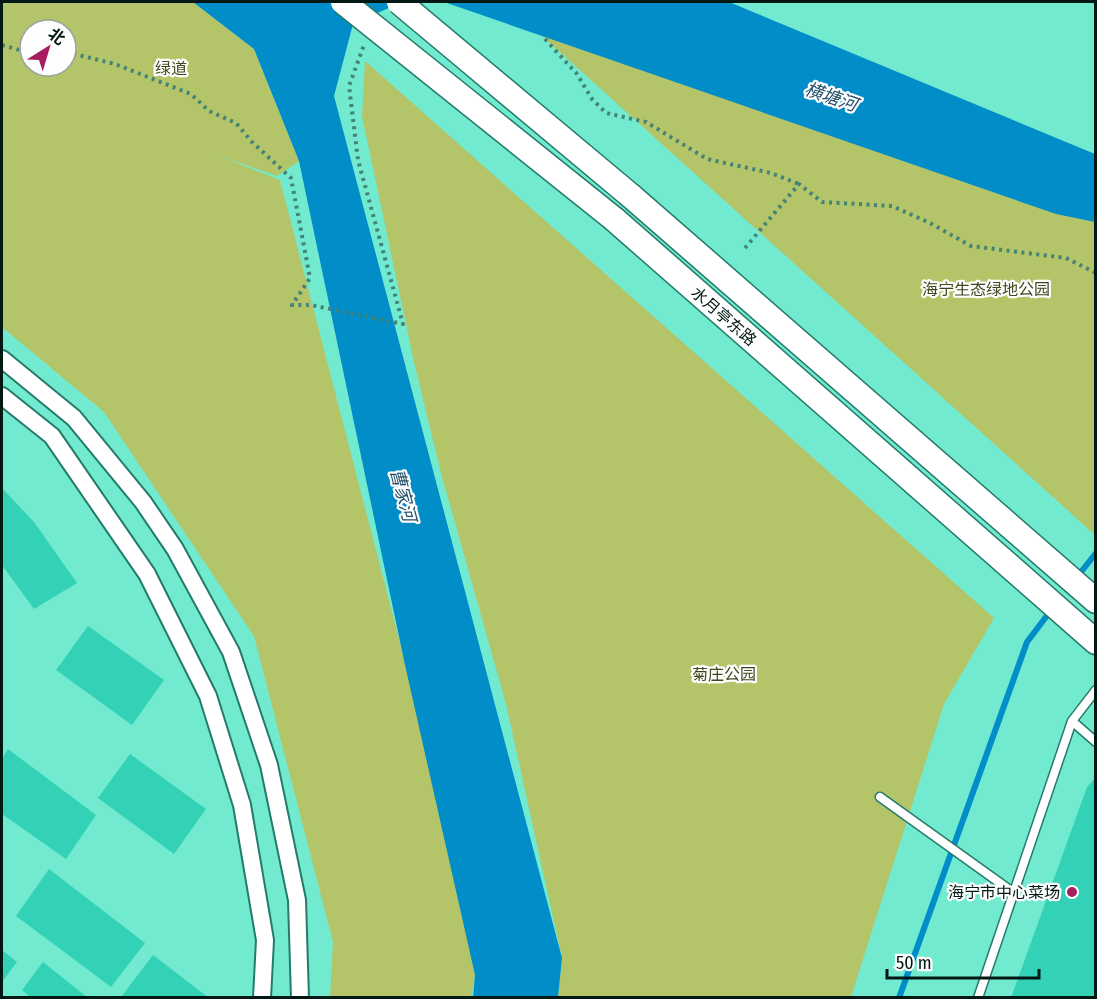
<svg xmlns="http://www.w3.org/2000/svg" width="1097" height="999" font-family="'Fira Sans Condensed','Noto Sans SC',sans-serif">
<rect width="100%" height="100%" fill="#89f5dc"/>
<!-- built -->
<path fill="#71ead0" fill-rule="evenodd" d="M2 2H448L1095 197V997L2 998ZM30 30H66V66H30Z
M729 2H1095V154Z"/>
<!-- green -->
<path fill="#b4c469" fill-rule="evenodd" d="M2 2H193L254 49 299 161 277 176 217 155 280 180 443 809 475 975 471 997H330L333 942 254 636 104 412 2 327ZM30 30H66V66H30Z
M531 26 1095 209V535Z
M365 61 994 618 944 704 851 997H558L562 958 506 704 441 473 414 362 362 116Z"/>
<!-- water -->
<path fill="#018dc8" d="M193 2H402L353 24 334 96 562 958 558 997H473L475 975 405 665 299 161 254 49Z
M444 2H729L1095 154V222L1056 214Z"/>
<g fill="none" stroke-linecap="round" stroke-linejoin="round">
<!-- stream -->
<path stroke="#018dc8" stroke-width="6" d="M1077 577 1096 553
M899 998 1027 642 1052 609"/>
</g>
<!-- building -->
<path fill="#33d2b6" d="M2 488 34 522 77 583 34 609 2 565Z
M88 626 164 680 132 725 56 670Z
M8 749 96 815 66 859 2 814V759Z
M130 754 206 809 174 854 98 798Z
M1096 777V998H1011L1087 787Z
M49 869 145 943 111 987 16 916Z
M2 950 17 962 2 982Z
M153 955 209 998 121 997Z
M43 962 88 998H31L22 990Z"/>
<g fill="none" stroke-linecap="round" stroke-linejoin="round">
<defs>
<path id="lane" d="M1072 721 1096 742
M880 797 1014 893
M978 998 1072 721 1096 690"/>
<path id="street" d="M2 359 74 418 143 502 175 549 231 652 269 765 297 900 300 998
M2 396 52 436 147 574 208 696 242 805 265 940 262 998"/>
<path id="secondary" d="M631 196 1096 601
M614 219 1096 642"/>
</defs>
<!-- lane casing -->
<use href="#lane" stroke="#257b6b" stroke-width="11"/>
<!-- street casing -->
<use href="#street" stroke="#257b6b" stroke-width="20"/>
<!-- secondary casing -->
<use href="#secondary" stroke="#257b6b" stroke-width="27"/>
<!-- path -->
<path stroke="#448476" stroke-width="4" stroke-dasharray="3 4.5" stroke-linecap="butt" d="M545 39 577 74 592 99 606 113 646 122 707 159 771 173 799 184
M2 45 30 53
M66 52 115 64 191 94 209 111 236 123 252 142 291 178 310 278 292 305H311L403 324 358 160 349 86 364 45
M745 248 799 184 822 202 892 206 930 223 971 246 1066 258 1096 273"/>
<!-- lane -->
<use href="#lane" stroke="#fff" stroke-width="8"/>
<!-- street -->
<use href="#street" stroke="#fff" stroke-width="16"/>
<!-- secondary -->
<use href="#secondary" stroke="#fff" stroke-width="24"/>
<defs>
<path id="secondary-bridge" d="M343 2 614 219
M399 2 631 196"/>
</defs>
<!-- secondary-bridge casing -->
<use href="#secondary-bridge" stroke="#257b6b" stroke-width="27" stroke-linecap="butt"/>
<!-- secondary-bridge -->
<use href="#secondary-bridge" stroke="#fff" stroke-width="24"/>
</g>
<!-- markers -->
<circle fill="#a81d61" stroke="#fefefe" stroke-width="2" cx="1072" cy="892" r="6"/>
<g text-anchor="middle" stroke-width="4.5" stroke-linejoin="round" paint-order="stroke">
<!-- park labels -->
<g font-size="16" fill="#3f461a" stroke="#fefefe">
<text x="171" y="74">绿道</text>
<text x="986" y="295">海宁生态绿地公园</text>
<text x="724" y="680">菊庄公园</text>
</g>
<!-- street labels -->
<g font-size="16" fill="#021814" stroke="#fefefe">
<text transform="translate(724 316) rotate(41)" y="6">水月亭东路</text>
</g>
<!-- poi labels -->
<g font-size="16" fill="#021814" stroke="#fefefe" text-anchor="end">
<text x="1060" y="898">海宁市中心菜场</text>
</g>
<!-- water labels -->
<g font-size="18" font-style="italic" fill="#25516b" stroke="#fefefe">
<text transform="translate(831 97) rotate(19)" y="6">横塘河</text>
<text transform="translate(403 495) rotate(75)" y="6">曹家河</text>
</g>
</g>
<!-- border -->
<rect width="1097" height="999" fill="none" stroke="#021814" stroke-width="6"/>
<!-- north arrow -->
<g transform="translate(48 48) rotate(37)"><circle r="28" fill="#fefefe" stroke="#99a2a0" stroke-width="1.5"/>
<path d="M0-4.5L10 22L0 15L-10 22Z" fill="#a81d61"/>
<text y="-9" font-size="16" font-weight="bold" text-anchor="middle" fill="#021814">北</text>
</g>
<!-- scale -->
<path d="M887 969v9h152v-9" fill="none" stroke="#021814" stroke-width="3"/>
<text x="896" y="969" font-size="18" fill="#021814" stroke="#fefefe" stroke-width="4.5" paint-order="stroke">50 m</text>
</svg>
